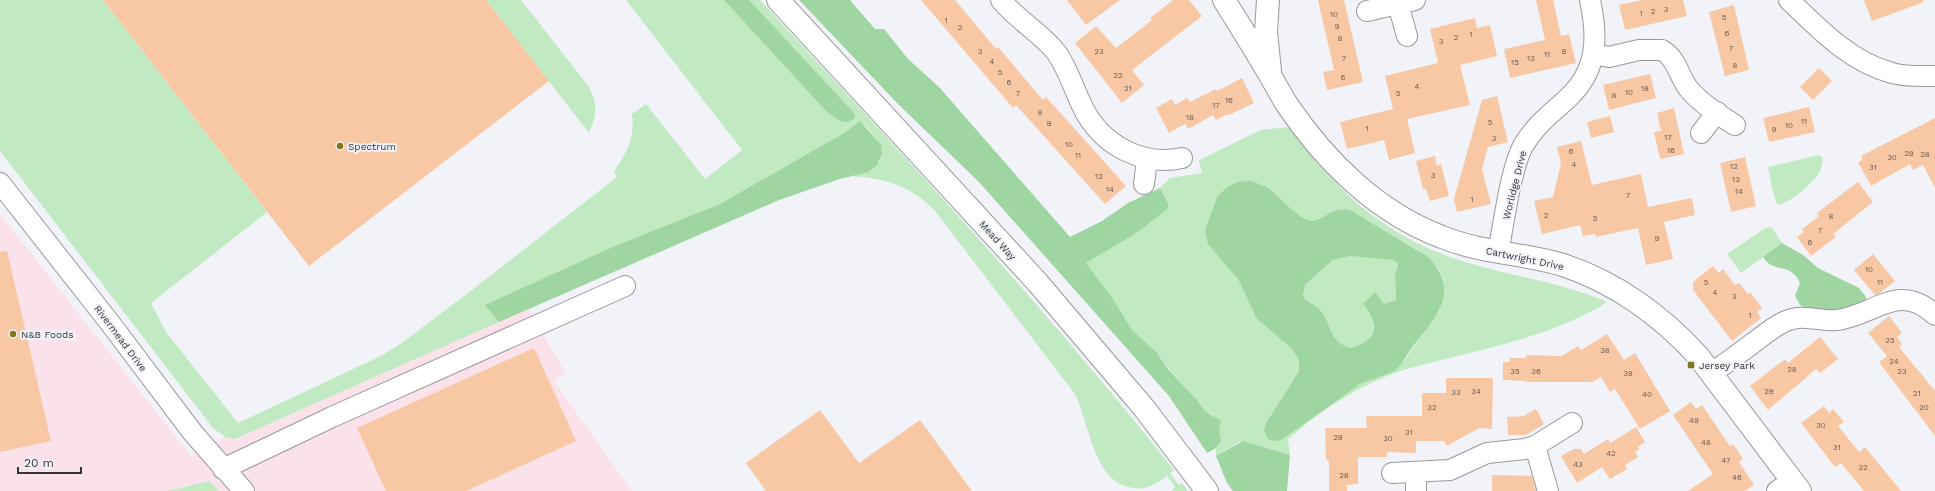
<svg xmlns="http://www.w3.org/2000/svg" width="1935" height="491" font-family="'Work Sans',sans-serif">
<rect width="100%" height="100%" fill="#f1f3f8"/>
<!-- industrial -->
<path fill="#fbe2ea" d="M0 214 191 456 225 437 236 439 528 309 566 373 554 381 632 491H219L210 481 167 491H0Z"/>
<!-- green -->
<path fill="#c1e9c2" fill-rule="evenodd" d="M0 0H103L267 212 151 303 166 332 238 423 381 356 399 345 472 290 617 177 614 171C627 154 635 136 632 114L646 104 705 179 742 150 626 0H760C902 153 1044 306 1174 470L1170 473 1179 485 1182 483 1188 491H1171L1175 487 1167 476C1154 486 1144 491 1128 487 1093 478 1089 422 1075 394L935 211C912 186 884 178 851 176 894 165 887 147 860 121L844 133 720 204 615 246 486 305 499 322 235 439 225 437 213 428 0 151Z
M486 0H521L589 87C598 105 597 114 589 133Z
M1288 127C1338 193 1388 240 1469 263 1516 277 1563 283 1607 302 1558 333 1501 345 1445 359 1426 364 1406 368 1387 376 1350 391 1318 413 1288 439L1290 455 1267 448 1239 442 1216 456V448L1221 441 1213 415 1205 411 1197 400 1169 369 1157 353 1132 330 1113 299 1086 263 1138 232 1169 204 1160 188 1170 178 1202 173 1199 160 1261 130ZM1267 187C1276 195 1301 221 1311 221 1326 221 1333 204 1352 211L1417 250 1438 267 1444 280 1445 294 1439 311 1401 365 1395 371 1360 384 1331 403 1266 423 1299 371V360L1291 348 1257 319 1238 279 1205 230 1217 197Z
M1819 155 1823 158C1822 163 1822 169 1819 173 1814 182 1786 207 1777 204L1773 193 1768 167Z
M1769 227 1772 228 1782 243 1741 273 1727 254 1764 229Z
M1350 256 1393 260 1398 264 1395 276 1396 300 1384 304H1363C1379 324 1378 341 1351 348 1327 342 1332 322 1318 308 1313 303 1307 303 1303 296L1305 285 1319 272 1333 260Z
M210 481 219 491H167Z"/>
<!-- forest -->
<path fill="#9ed5a0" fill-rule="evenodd" d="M724 0H749L854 113 855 118C843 127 838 119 827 112Z
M799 0H850L875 29H884L908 59 939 87 1070 237 1102 221 1128 203 1160 188 1169 205 1167 209 1138 232 1086 263 1113 299 1132 330 1157 353 1168 369 1197 400 1205 411 1221 421 1219 429 1221 441 1216 448 1207 453 1169 396 979 182 899 105Z
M860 121 881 145 882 155 877 165 868 172 840 179 779 200 499 322 485 305 615 246 720 204 844 133Z
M1251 181C1256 183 1263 185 1268 188 1278 195 1300 221 1312 221 1326 220 1333 204 1352 211L1428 257C1470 299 1421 327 1401 365L1395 371 1360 384 1281 440 1275 441 1268 439 1264 430 1266 423 1299 371V360L1291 348 1257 319 1238 279 1208 244 1205 230 1217 197 1226 188 1238 182ZM1350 256 1393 260 1398 264 1395 276 1396 300 1384 304 1375 292 1363 304C1380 324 1378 341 1351 348 1327 342 1332 321 1318 308 1313 303 1307 303 1303 296L1305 285 1319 272 1333 260Z
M1782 243 1803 255 1818 268 1859 288 1866 297 1865 303 1834 311 1806 308 1800 305 1795 296 1800 283C1790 261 1775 275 1763 257Z
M1243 441 1290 455 1287 491H1233L1227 483 1216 456Z"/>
<!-- building -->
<path fill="#f8c7a3" d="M103 0H486L549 81 309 266Z
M921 0H955L996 49 998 47 1043 100 1046 97 1126 186 1105 204 1016 105 1013 108Z
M1067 0H1120L1086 25Z
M1173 0H1189L1202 16 1132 70 1144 85 1122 103 1075 43 1096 26 1116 48 1152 20 1150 18Z
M1318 0H1344L1363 82 1327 90 1323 72 1334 70Z
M1536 0H1553L1561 36 1569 34 1576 63 1510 78 1504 49 1545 40Z
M1642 0H1683L1687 16 1625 30 1619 5Z
M1864 0H1923L1924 2 1872 21Z
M1734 5 1749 70 1725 76 1709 12Z
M1475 18 1477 28 1490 25 1497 56 1460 65 1470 105 1407 119 1415 153 1389 160 1384 140 1347 149 1340 122 1393 109 1385 76 1438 63 1430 29Z
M1819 68 1832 81 1813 100 1800 87Z
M1650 74 1656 98 1609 110 1603 85Z
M1242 78 1254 103 1229 115 1228 114 1216 120 1213 115 1188 129 1185 124 1169 133 1156 108 1172 99 1175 105 1187 98 1190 102 1216 89 1217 91Z
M1497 96 1508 142 1488 147 1482 169 1491 204 1457 212 1454 199 1482 100Z
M1809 107 1815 132 1769 142 1763 118Z
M1674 108 1684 154 1660 159 1654 132 1661 131 1657 113Z
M1610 116 1614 132 1591 138 1587 122Z
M1935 118V188L1923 165 1913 170 1910 164 1871 186 1858 162 1863 160 1861 156Z
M1581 141 1592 185 1641 174 1648 207 1692 198 1695 215 1664 222 1673 259 1646 265 1638 228 1596 237 1595 234 1583 236 1580 225 1542 234 1534 201 1553 197 1561 163 1557 147Z
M1435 156 1437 166 1441 164 1449 196 1430 201 1426 189H1423L1416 161Z
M1745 157 1756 206 1731 212 1720 163Z
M1858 182 1873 202 1833 234 1836 237 1811 256 1797 237 1804 232 1802 229 1819 216 1817 213Z
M7 251 51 441 0 452V252Z
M1873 254 1895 281 1880 293 1875 295 1854 270Z
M1713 266 1719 273 1723 269 1735 285 1739 283 1748 294 1750 292 1762 308 1757 312 1761 318 1732 341 1693 290V282Z
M1889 316 1902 333 1897 337 1902 344 1899 347 1935 391V436L1879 362 1887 356 1868 333Z
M1607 334 1624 360 1635 353 1670 411 1640 429 1615 389 1610 392 1601 377 1592 382H1526V381L1503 380V362H1510V358H1526V355L1562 356 1578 346 1581 350Z
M1820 337 1838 359 1820 373 1816 369 1768 410 1750 386 1785 359 1788 363Z
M534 348 576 441 466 491H386L357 428Z
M1446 378H1493L1492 429 1479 428 1447 446 1444 441H1416V453L1387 452V457H1358V484L1347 485V491H1329V463L1328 460H1326L1325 428H1367L1366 416H1422V393H1446Z
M1691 402 1696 409 1702 405 1730 446 1733 444 1743 459 1739 462 1754 485 1744 491H1688L1713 474 1673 415Z
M1824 406 1829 413 1833 409 1844 422 1838 426 1859 452 1865 447 1901 491H1864L1841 463 1835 467 1801 423Z
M1536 409 1544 424 1526 435H1508L1507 417 1524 416Z
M820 410 859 463 920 420 972 491H766L746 463Z
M1636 427 1645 442 1638 447 1639 449 1635 452 1638 457 1625 465 1627 469 1610 479 1602 467 1577 483 1561 456 1574 449H1581L1584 454 1608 439 1610 443Z
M1492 475 1532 476 1536 491H1492Z"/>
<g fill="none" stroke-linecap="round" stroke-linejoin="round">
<defs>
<path id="street" d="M1001 0C1017 20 1040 32 1056 52 1070 71 1075 95 1087 115 1107 148 1145 166 1182 158
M1789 0C1819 29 1850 62 1892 73 1906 77 1921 76 1935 76
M1398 4 1407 36
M1367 11 1415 0
M1593 54 1609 57 1639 50H1662C1677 59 1678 74 1688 88 1700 103 1719 115 1735 125
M1701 133 1717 112
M0 183 110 323 193 433 244 491
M1144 184 1147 160
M1498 252C1504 224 1510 171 1523 146 1535 125 1551 114 1568 98 1598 70 1598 37 1590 0
M1712 373C1726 363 1740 353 1753 343 1764 335 1774 326 1786 321 1803 313 1819 322 1837 320 1875 315 1899 281 1935 315
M1535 446 1548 491
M223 469 332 417 625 286
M1416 472V491
M1392 473 1450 470 1487 453 1525 449 1535 446 1572 423
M1777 491 1792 481"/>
<path id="secondary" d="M778 0 1038 283 1144 408 1207 491
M1224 0C1240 26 1256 51 1271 77 1277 87 1282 97 1288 106 1326 162 1378 213 1442 237 1481 253 1523 253 1563 265 1615 282 1662 316 1698 356L1800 491
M1268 0 1266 32 1270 71"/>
</defs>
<!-- street casing -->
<use href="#street" stroke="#98999d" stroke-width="22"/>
<!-- secondary casing -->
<use href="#secondary" stroke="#98999d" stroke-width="24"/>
<!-- street -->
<use href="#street" stroke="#fff" stroke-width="20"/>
<!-- secondary -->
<use href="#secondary" stroke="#fff" stroke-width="22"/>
</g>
<!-- markers -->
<g fill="#80771b" stroke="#f1f3f8" stroke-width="1.5">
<circle cx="340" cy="146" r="4"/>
<circle cx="13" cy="334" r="4"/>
<rect x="1687" y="361" width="8" height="8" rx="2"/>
</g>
<g text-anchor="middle" stroke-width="4" stroke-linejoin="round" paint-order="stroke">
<!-- number labels -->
<g font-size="8" fill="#665a53">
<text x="1666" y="12">3</text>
<text x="1653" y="14">2</text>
<text x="1641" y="16">1</text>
<text x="1334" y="17">10</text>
<text x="1724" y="20">5</text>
<text x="946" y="23">1</text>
<text x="1337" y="29">9</text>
<text x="960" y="30">2</text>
<text x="1727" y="36">6</text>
<text x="1471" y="37">1</text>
<text x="1456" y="40">2</text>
<text x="1340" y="41">8</text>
<text x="1441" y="44">3</text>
<text x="1731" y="51">7</text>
<text x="980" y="54">3</text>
<text x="1099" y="54">23</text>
<text x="1564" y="54">9</text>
<text x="1547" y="57">11</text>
<text x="1344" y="61">7</text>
<text x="1531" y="61">13</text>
<text x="992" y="64">4</text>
<text x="1515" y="65">15</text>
<text x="1735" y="68">8</text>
<text x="1000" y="75">5</text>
<text x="1118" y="78">22</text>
<text x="1343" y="80">6</text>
<text x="1009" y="85">6</text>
<text x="1417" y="89">4</text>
<text x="1128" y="91">21</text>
<text x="1645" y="91">18</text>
<text x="1629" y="95">10</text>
<text x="1018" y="96">7</text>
<text x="1398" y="96">5</text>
<text x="1614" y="98">8</text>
<text x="1229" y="103">16</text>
<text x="1216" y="108">17</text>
<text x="1040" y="115">8</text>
<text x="1190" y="120">18</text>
<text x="1804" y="124">11</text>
<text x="1490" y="125">5</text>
<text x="1049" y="126">9</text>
<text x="1789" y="128">10</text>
<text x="1367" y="131">1</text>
<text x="1774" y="132">9</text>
<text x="1668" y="140">17</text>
<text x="1494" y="141">3</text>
<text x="1069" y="147">10</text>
<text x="1671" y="153">16</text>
<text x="1571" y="154">6</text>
<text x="1909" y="156">29</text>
<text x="1925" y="157">28</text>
<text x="1078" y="158">11</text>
<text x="1892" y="160">30</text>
<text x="1574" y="167">4</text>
<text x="1734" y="169">12</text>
<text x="1873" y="170">31</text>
<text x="1433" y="178">3</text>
<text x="1099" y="179">12</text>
<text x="1736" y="182">13</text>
<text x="1110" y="192">14</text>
<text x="1739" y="194">14</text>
<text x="1628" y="198">7</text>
<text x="1472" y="202">1</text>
<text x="1546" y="218">2</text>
<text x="1831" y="219">8</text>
<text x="1595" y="221">5</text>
<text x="1820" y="233">7</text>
<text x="1657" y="241">9</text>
<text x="1810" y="245">6</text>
<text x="1869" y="272">10</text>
<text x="1706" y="285">5</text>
<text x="1880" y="285">11</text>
<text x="1715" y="295">4</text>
<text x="1734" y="299">3</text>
<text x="1750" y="318">1</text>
<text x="1890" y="343">25</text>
<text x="1605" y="353">38</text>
<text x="1894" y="364">24</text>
<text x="1792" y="372">28</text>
<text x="1515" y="374">35</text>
<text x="1536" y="374">36</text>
<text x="1902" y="374">23</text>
<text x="1628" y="376">39</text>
<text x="1476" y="394">34</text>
<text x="1769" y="394">29</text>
<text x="1456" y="395">33</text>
<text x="1917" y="396">21</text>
<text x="1647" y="397">40</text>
<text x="1432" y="410">32</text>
<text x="1924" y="410">20</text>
<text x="1694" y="423">49</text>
<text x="1821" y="428">30</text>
<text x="1409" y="435">31</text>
<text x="1338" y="440">29</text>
<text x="1388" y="441">30</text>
<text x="1706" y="445">48</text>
<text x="1837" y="450">31</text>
<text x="1611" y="456">42</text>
<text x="1726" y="463">47</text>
<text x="1578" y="467">43</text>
<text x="1863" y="470">32</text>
<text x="1344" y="478">28</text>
<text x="1737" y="480">46</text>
</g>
<!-- poi labels -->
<g font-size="10" fill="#353638" stroke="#f1f3f8" text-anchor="start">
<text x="348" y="150">Spectrum</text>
<text x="21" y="338">N&amp;B Foods</text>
<text x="1699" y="369">Jersey Park</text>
</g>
<!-- street labels -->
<g font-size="10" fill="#353638" stroke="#f1f3f8">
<text transform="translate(1514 185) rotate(-76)" y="4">Worlidge Drive</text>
<text transform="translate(998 240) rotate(48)" y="4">Mead Way</text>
<text transform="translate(1525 258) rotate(12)" y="4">Cartwright Drive</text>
<text transform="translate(121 338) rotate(53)" y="4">Rivermead Drive</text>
</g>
</g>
<!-- scale -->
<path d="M18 467v6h63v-6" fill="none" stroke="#353638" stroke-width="2"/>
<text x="24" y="467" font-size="12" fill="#353638" stroke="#f1f3f8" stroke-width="3" paint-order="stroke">20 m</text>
</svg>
